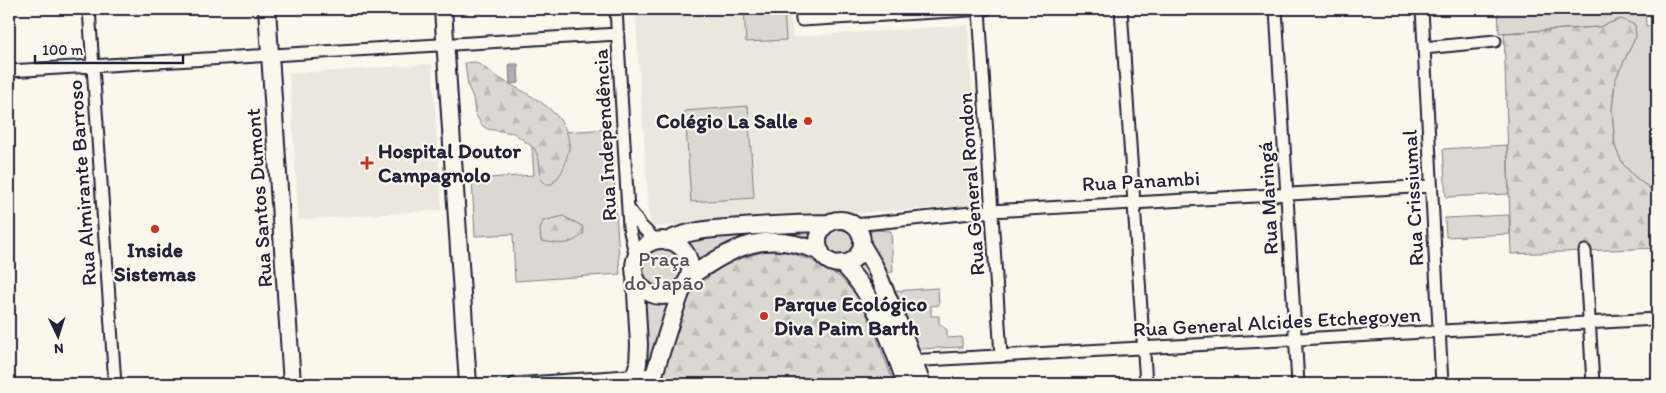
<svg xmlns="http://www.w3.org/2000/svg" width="1666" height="393" font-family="Itim,sans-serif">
<defs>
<pattern id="forest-firs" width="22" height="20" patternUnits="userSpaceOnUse" patternTransform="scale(1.25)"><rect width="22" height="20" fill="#dbd8d3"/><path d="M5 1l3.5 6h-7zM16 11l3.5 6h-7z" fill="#bcb9b6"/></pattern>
<pattern id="water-ripples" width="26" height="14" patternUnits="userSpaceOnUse" patternTransform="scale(1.25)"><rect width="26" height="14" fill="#b1aeb0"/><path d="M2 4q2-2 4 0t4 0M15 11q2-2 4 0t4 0" fill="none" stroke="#908d90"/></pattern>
</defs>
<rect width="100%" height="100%" fill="#fbf7ec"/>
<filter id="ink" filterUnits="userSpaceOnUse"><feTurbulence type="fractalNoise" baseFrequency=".02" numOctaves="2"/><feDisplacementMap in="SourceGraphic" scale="10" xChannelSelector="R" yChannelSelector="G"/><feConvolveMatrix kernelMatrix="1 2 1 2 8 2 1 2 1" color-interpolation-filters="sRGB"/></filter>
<g filter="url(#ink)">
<!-- built -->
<path fill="#ebe7df" d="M635 9H790L793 37 968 25 979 205 650 227Z
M432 64 442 210 299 220 289 74Z"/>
<!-- green -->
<path fill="#dbd8d3" stroke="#7e7d87" d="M744 9H784L786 40 746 42Z
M1498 9H1645L1646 26 1657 25V194L1635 177 1623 164 1615 147 1612 111 1615 80 1636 36 1621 19 1599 27 1499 33Z
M748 106 754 198 691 202 685 111Z
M611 129 620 274 515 281 513 234 475 236 472 179 534 175 531 134Z
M1507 145 1509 194 1446 197 1443 149Z
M1509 215 1510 234 1446 237 1445 218Z
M843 220 866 256 916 384H638L643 369 637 264 640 262 645 253 652 248 665 246 674 239 727 236Z
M875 230 891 231 893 272 881 273 865 241 868 233Z
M938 288 939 305 931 306V316H939V323L947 330V338L962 337V347L919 349 893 291Z"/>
<!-- forest -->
<path fill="url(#forest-firs)" stroke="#7e7d87" d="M1621 19 1635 25 1636 36 1615 80 1612 111 1615 147 1623 164 1635 177 1657 194V248L1511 254 1504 33 1599 27Z
M475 62C486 67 493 76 504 81 529 95 565 110 569 142 570 147 568 152 567 157 564 169 561 175 552 184H545L541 180 539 160 535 149 514 133 487 129 481 124 475 113 473 98 468 86 465 63Z
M563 216 582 226 584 233C569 247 561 244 541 241L540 229 543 221Z
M766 251 787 252 809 259 840 277 860 299 876 335 894 384H659C666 358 673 329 685 304 694 287 713 271 730 263 741 257 754 255 766 251Z"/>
<!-- water -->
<path fill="url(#water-ripples)" stroke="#787681" d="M509 64H518L519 83 510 84Z"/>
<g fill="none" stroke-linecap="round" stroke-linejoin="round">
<defs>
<path id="street" d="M89 9 115 384
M616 9 629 227 636 258
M801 9 802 20 986 9
M979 9 1001 356
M1121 9 1146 384
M1276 9 1298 384
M1422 9 1442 384
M1424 48 1495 41
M9 71 618 34
M628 208 641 226 656 241
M854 225 991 211 1431 186
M1585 251 1593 384
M908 361 1657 319
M514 384 655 374"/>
<path id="secondary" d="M267 9 292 384
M443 9 468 384
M818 242a22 22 0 1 1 44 0a22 22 0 1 1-44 0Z
M634 268a28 28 0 1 1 56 0a28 28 0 1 1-56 0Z
M667 241C690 229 716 229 742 227 771 225 800 223 830 223
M862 245 875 267 905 338 922 384
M842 263C875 296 891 341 906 384
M689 277C736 246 764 229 821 252
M632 384 638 364 639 345 635 275
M651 384 672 318 683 287"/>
</defs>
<!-- street casing -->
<use href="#street" stroke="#22223b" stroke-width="15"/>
<!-- secondary casing -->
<use href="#secondary" stroke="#22223b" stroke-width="20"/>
<!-- street -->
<use href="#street" stroke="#fbf7ec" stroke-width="11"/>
<!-- secondary -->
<use href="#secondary" stroke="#fbf7ec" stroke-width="16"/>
</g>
</g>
<!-- markers -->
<g fill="#c8321e" stroke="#fbf7ec" stroke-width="2">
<circle cx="808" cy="121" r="5"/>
<path d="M364.5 155.5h5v5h5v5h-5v5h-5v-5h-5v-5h5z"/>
<circle cx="155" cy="229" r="5"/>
<circle cx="764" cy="316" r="5"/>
</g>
<g text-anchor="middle" stroke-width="4.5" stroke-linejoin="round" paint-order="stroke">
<!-- poi labels -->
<g font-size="21" font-weight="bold" fill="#22223b" stroke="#fbf7ec" text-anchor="start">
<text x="798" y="128" text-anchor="end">Colégio La Salle</text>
<text x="378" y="158">Hospital Doutor<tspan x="378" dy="24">Campagnolo</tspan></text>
<text x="155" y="257" text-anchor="middle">Inside<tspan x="155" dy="24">Sistemas</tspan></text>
<text x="774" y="311">Parque Ecológico<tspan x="774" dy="24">Diva Paim Barth</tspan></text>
</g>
<!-- street labels -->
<g font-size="21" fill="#22223b" stroke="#fbf7ec">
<text transform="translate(605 135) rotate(-93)" y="7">Rua Independência</text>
<text transform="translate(1141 181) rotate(-3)" y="7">Rua Panambi</text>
<text transform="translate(82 183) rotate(-94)" y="7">Rua Almirante Barroso</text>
<text transform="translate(971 184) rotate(-94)" y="7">Rua General Rondon</text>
<text transform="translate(259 198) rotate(-94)" y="7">Rua Santos Dumont</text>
<text transform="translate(1268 198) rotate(-93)" y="7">Rua Maringá</text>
<text transform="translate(1413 198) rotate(-93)" y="7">Rua Crissiumal</text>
<text transform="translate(1277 322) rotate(-3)" y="7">Rua General Alcides Etchegoyen</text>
</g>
<!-- park labels -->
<g font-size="21" fill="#505061" stroke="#fbf7ec">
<text x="664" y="266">Praça<tspan x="664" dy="24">do Japão</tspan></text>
</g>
</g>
<!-- margin -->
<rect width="1666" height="393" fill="none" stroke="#fbf7ec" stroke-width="30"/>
<rect x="15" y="15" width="1636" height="363" fill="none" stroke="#22223b" stroke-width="2" filter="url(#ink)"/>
<!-- north arrow -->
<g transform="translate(58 336) rotate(176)" stroke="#fbf7ec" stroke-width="4" paint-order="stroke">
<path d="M0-4L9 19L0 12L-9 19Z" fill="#22223b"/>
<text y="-8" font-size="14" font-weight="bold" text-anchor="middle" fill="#22223b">N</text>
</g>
<!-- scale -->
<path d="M35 55v8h148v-8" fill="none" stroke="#22223b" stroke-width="2.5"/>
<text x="42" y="55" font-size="15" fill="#22223b" stroke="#fbf7ec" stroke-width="4" paint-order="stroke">100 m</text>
</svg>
